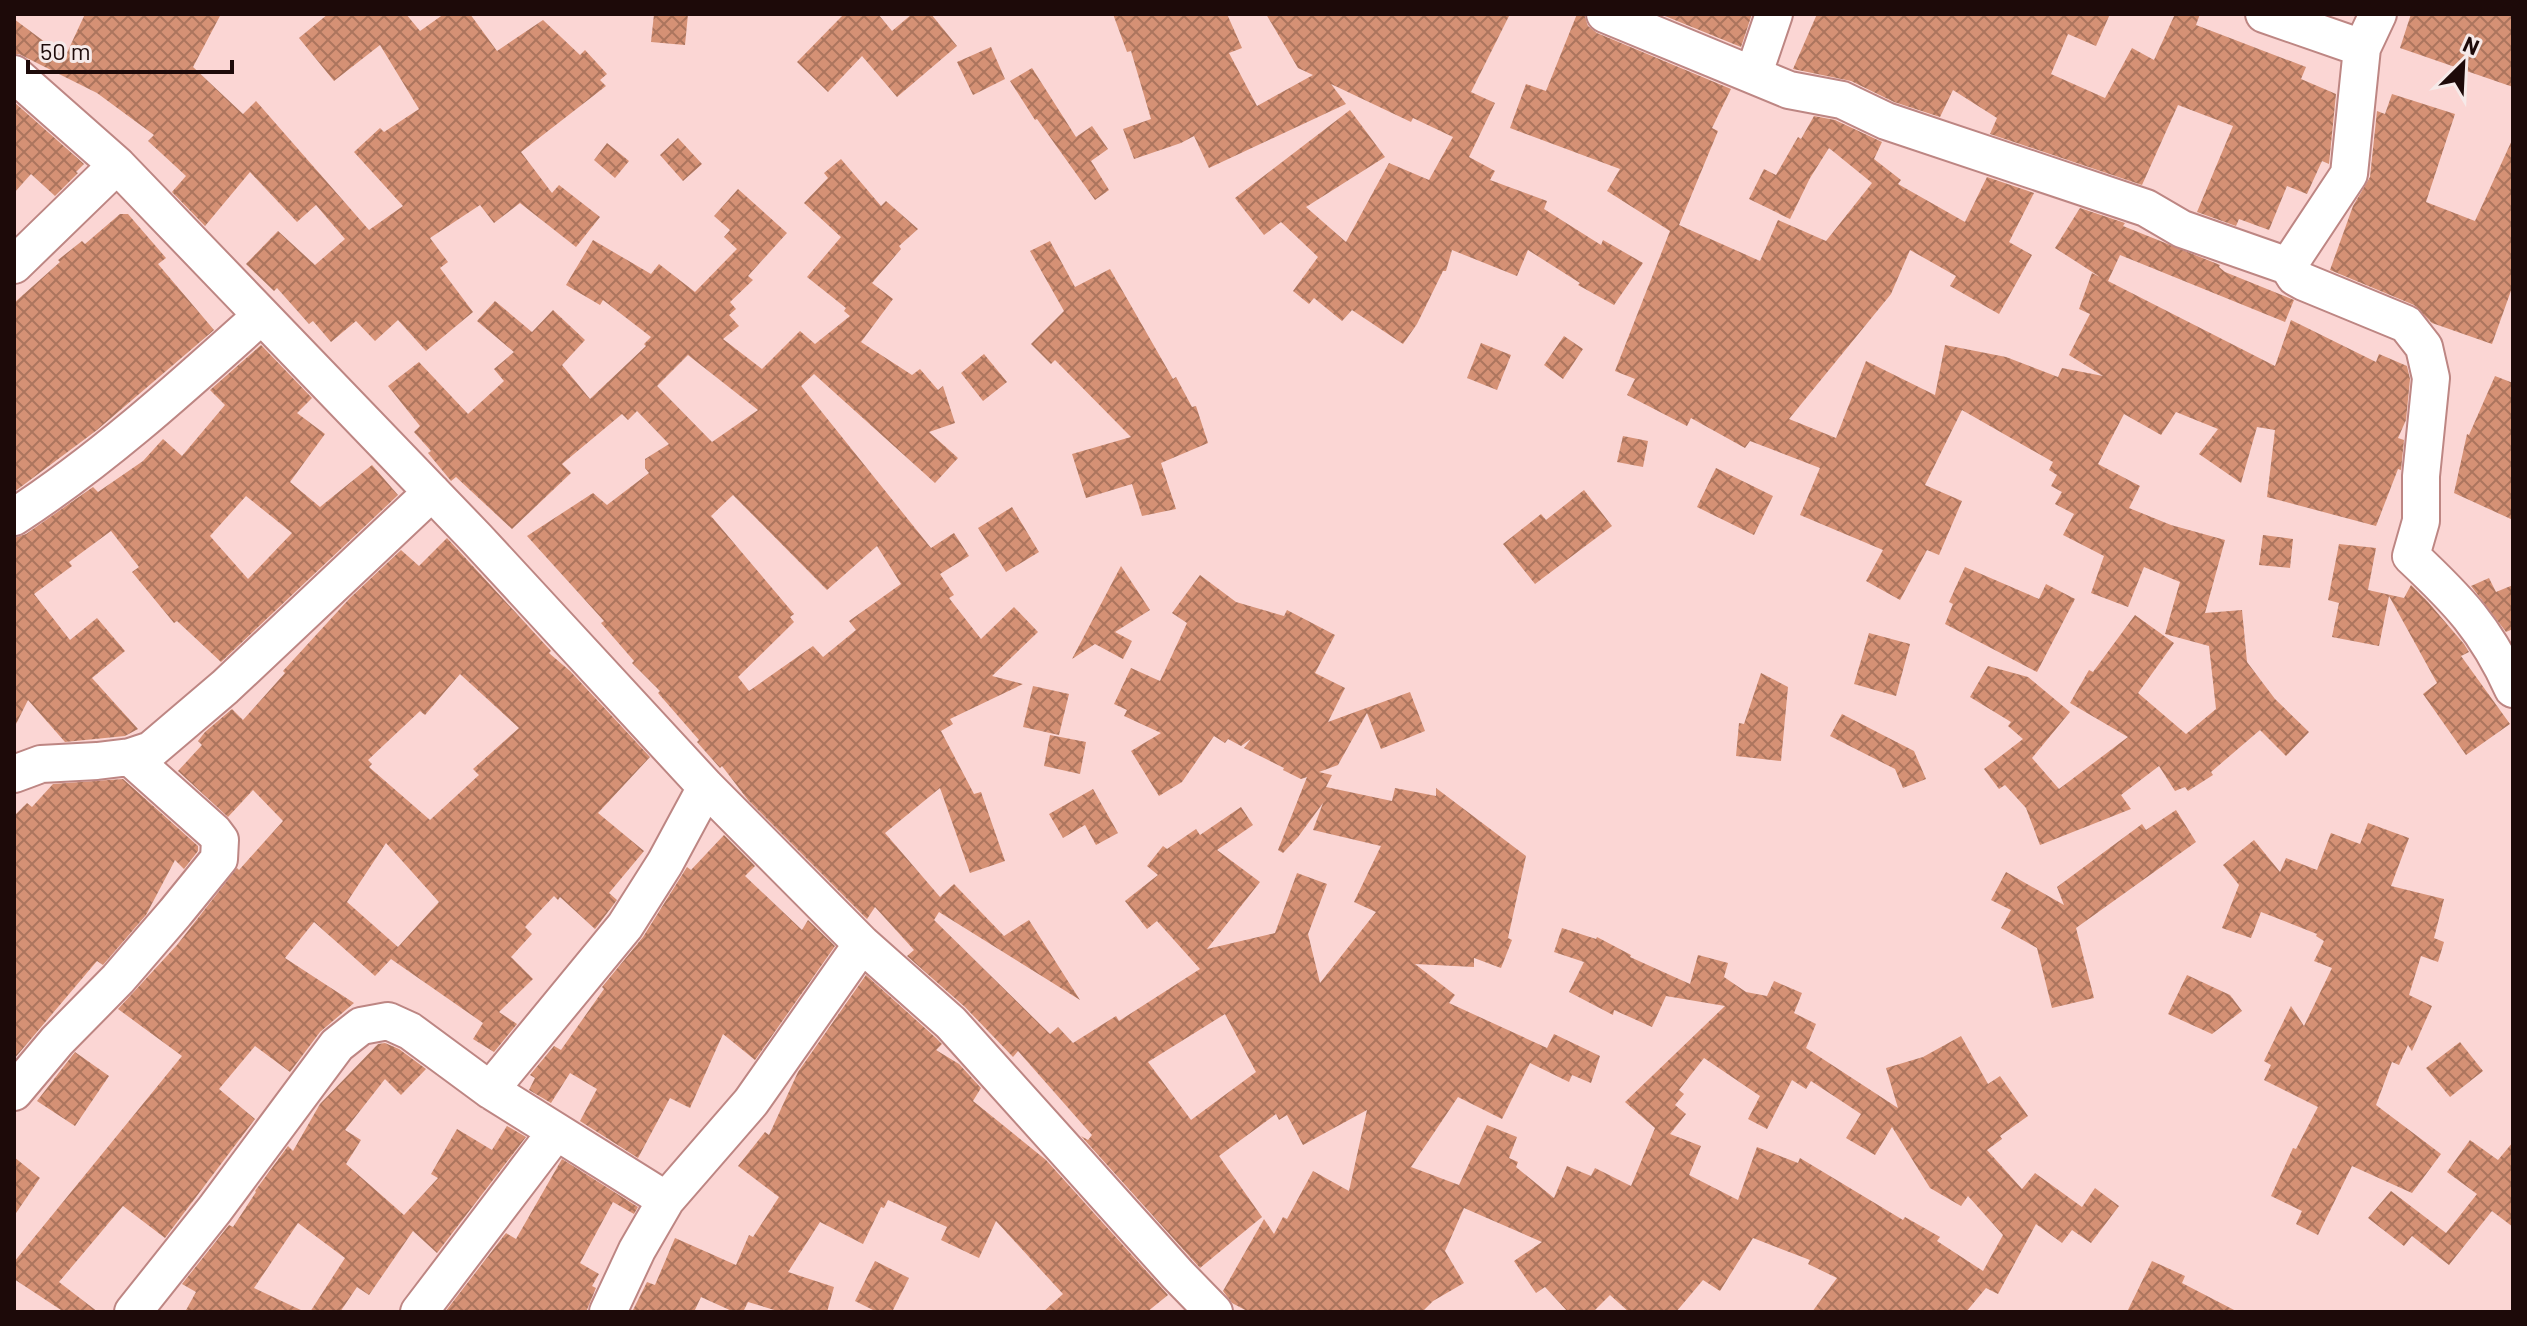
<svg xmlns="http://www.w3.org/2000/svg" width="2527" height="1326" font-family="Barlow,sans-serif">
<defs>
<pattern id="building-cross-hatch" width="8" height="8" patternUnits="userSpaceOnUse" patternTransform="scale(2)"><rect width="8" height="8" fill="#d59175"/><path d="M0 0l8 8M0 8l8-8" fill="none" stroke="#ac755e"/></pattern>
</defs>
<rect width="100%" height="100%" fill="#fbd6d4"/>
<!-- building -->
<path fill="url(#building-cross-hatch)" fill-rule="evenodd" d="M85 14H221L193 67 243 114 256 101 369 230 403 206 354 152 380 128 384 132 419 109 380 45 334 81 299 38 328 14H406L420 31 444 14H470L497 51 543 20 580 55 585 50 607 74 600 80 606 86 521 152 552 193 559 185 600 217 576 247 520 203 494 223 480 205 430 238 448 262 440 268 473 312 426 351 398 320 375 341 356 321 331 342 313 321 309 324 277 288 274 291 246 264 278 231 315 265 345 239 316 205 297 222 250 172 205 226 172 192 186 176 148 141 154 135 97 93 19 54H14V19L65 57Z
M654 14H688L685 45 651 42Z
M844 14H878L892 31 912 14H931L957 46 897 97 862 56 828 92 797 62Z
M1113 14H1227L1242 48 1229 53 1257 106 1313 75 1298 68 1266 14H1510L1471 92 1495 103 1469 157 1495 171 1490 180 1547 201 1544 209 1601 245 1603 240 1643 263 1614 305 1578 285 1580 283 1528 250 1517 276 1452 250 1446 271H1443L1417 324 1403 344 1352 310 1342 321 1314 298 1309 304 1293 291 1318 257 1281 222 1264 235 1235 198 1350 110 1385 157 1306 207 1346 242 1389 163 1429 180 1453 137 1413 118 1411 122 1331 84 1346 104 1209 168 1194 136 1181 143 1134 159 1123 129 1151 119 1131 51 1127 52Z
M1577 14H1584L1588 26 1597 33 1731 89 1712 128 1718 131 1679 225 1760 261 1778 220 1826 241 1872 183 1829 148 1810 178 1790 219 1749 199 1764 169 1776 175 1798 137 1801 139 1814 116 1835 120 1882 142 1874 159 1901 180 1898 184 1965 222 1987 177 2034 193 2009 242 2032 255 1999 314 1950 286 1956 276 1910 250 1891 294 1789 419 1836 438 1866 361 1935 395 1945 345 2006 357 2058 377 2062 368 2103 376 2069 355 2090 314 2079 309 2092 273 2100 277 2055 248 2080 208 2125 223 2123 226 2220 265 2219 267 2225 272 2294 300 2285 322 2120 255 2108 281 2275 366 2291 320 2376 362 2379 354 2407 366 2410 379 2406 420 2398 438 2404 440 2401 470 2398 469 2376 526 2267 497 2275 430 2257 427 2241 483 2199 454 2218 429 2176 412 2161 435 2124 414 2098 464 2140 486 2129 508 2171 525 2225 540 2205 613 2242 610 2247 662 2275 699 2309 732 2286 756 2260 730 2211 772 2213 775 2188 791 2185 787 2175 791 2159 766 2121 795 2131 809 2040 845 2026 808 2005 785 1999 789 1984 769 2023 739 2008 726 2011 722 1970 697 1988 666 2028 677 2070 712 2032 758 2059 789 2128 737 2070 703 2089 670 2093 672 2135 615 2174 643 2138 693 2186 734 2216 709 2209 646 2165 634 2180 582 2144 567 2128 607 2091 593 2104 556 2063 535 2074 514 2055 504 2062 492 2051 486 2057 475 2049 470 2053 462 1962 410 1925 485 1962 501 1939 555 1927 550 1900 600 1866 581 1883 550 1800 515 1820 468 1750 441 1745 448 1691 418 1687 426 1627 395 1635 379 1615 371 1670 231 1607 191 1620 169 1510 128 1526 84 1546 91Z
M1660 14H1752L1741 47Z
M1817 14H2110L2096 46 2068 34 2051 74 2105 98 2132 48 2154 60 2175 14H2200L2196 25 2306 67 2301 79 2336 94 2329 164 2322 161 2307 194 2287 186 2269 230 2239 219 2236 226 2197 212 2233 126 2178 105 2142 185 1990 134 1997 118 1953 90 1940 117 1894 102 1851 81 1793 69Z
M2411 14H2513V87L2400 48Z
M991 47 1005 79 973 95 957 62Z
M1032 68 1076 137 1092 126 1108 149 1091 161 1109 190 1095 200 1037 119 1035 120 1010 81Z
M2392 94 2455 114 2426 202 2475 221 2513 138V285L2492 344 2432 323 2414 305 2330 270 2353 206 2370 177 2377 111 2385 114Z
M14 102 84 164 76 172 78 173 55 196 31 174 14 193Z
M678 138 702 164 683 181 660 155Z
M607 143 629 161 615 178 594 160Z
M841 159 881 206 886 201 918 229 899 246 901 249 872 283 893 299 861 342 912 375 920 369 938 390 943 386 955 423 929 432 958 458 935 483 814 374 801 386 931 548 954 533 969 556 940 574 954 595 949 598 981 639 1014 607 1038 632 992 676 1023 684 950 719 953 724 941 731 974 794 981 792 1005 861 970 873 940 788 885 833 940 897 954 884 1004 936 1029 920 1080 1000 939 912 934 920 1050 1034 1058 1027 1073 1043 1116 1016 1119 1021 1200 969 1157 921 1147 929 1125 901 1158 875 1147 866 1163 846 1167 849 1196 829 1200 835 1241 807 1253 825 1217 850 1260 882 1207 949 1275 933 1297 873 1327 884 1308 934 1320 983 1376 912 1354 902 1381 846 1313 830 1323 803 1298 837 1283 853 1278 850 1307 777 1301 779 1283 770 1284 768 1244 748 1251 739 1241 746 1228 739 1225 743 1214 736 1182 782 1159 796 1131 751 1161 733 1124 716 1127 710 1114 704 1131 668 1160 681 1187 623 1172 613 1200 575 1236 602 1284 616 1287 610 1335 635 1315 673 1345 688 1328 722 1410 692 1425 731 1381 749 1367 713 1338 765 1319 772 1332 775 1326 787 1392 801 1395 788 1436 796V788L1526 856 1508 938 1512 940 1501 968 1474 958V967L1415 964 1455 995 1449 1003 1547 1048 1554 1034 1600 1056 1591 1083 1572 1075 1569 1082 1530 1063 1502 1119 1458 1097 1411 1167 1459 1185 1487 1125 1517 1137 1509 1158 1518 1162 1516 1167 1554 1198 1567 1166 1591 1176 1595 1168 1631 1186 1655 1128 1625 1102 1725 1006 1666 996 1652 1027 1614 1010 1613 1015 1569 992 1584 962 1554 952 1562 928 1596 939 1597 937 1631 955 1630 957 1690 984 1698 955 1728 963 1724 977 1746 992 1767 996 1774 981 1802 993 1794 1013 1816 1024 1806 1048 1898 1108 1886 1068 1923 1057 1961 1036 1988 1084 2000 1076 2028 1116 2000 1136 2002 1139 1987 1150 2022 1189 2035 1173 2082 1207 2095 1188 2119 1206 2091 1243 2072 1230 2062 1243 2036 1224 1998 1294 1986 1288 1966 1312H1812L1837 1278 1808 1264 1810 1260 1753 1238 1720 1291 1703 1280 1676 1312H1629L1610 1295 1593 1312H1568L1545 1287 1536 1293 1514 1261 1542 1242 1464 1208 1445 1251 1464 1283 1433 1301 1422 1312H1249L1232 1303 1223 1291 1264 1219 1274 1234 1283 1217 1287 1219 1313 1171 1349 1191 1367 1110 1303 1145 1287 1115 1279 1120 1276 1114 1219 1156 1262 1217 1200 1268 1081 1136 1088 1140 1092 1135 1018 1051 1013 1057 965 1007 907 956 914 950 875 907 867 919 748 800 722 766 720 768 697 742 699 740 658 693 660 691 632 663 634 661 601 623 604 621 527 536 593 493 607 505 649 473 645 468V459L669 444 637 411 628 420 622 414 562 464 571 473 512 529 456 477 451 481 428 453 431 451 414 432 420 426 388 386 419 362 468 414 504 381 494 369 514 352 477 321 495 301 532 332 553 310 585 340 562 365 590 399 646 346 644 344 651 337 603 300 600 305 566 285 593 240 651 274 659 264 695 292 737 249 724 237 730 230 714 216 738 189 787 233 748 276 753 280 730 302 736 309 729 315 739 326 723 339 762 369 800 331 815 344 850 316 844 311 846 308 807 277 841 237 804 203 828 178 824 173ZM688 355 758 410 712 442 657 386ZM733 495 827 590 877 546 901 584 849 621 856 630 823 657 813 646 749 691 738 677 794 622 790 617 794 614 711 516ZM1225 1014 1256 1072 1191 1120 1148 1062ZM1704 1058 1760 1096 1748 1119 1767 1129 1792 1080 1806 1089 1811 1081 1861 1114 1846 1138 1875 1155 1892 1127 1930 1188 1961 1206 1968 1196 2003 1235 1983 1271 1937 1241 1940 1237 1905 1217 1903 1220 1800 1158 1798 1163 1757 1147 1738 1200 1689 1175 1701 1146 1670 1134 1686 1114 1675 1105 1684 1094 1679 1090Z
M120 214H128L166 258 158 264 214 330 97 430 14 492V303L60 262 58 260 82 241 85 244Z
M1050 241 1075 287 1110 269 1173 379 1176 377 1192 407 1196 406 1208 443 1161 463 1176 509 1142 516 1132 484 1086 498 1072 454 1131 437 1055 360 1051 364 1031 344 1064 311 1030 251Z
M1564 336 1583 349 1563 379 1544 365Z
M1481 343 1511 355 1497 390 1467 378Z
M261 345 312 398 297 413 325 434 290 482 320 507 372 465 398 495 221 662 177 621 174 623 132 572 139 567 111 531 69 562 72 566 34 594 70 640 97 618 125 651 92 678 138 729 125 736 65 742 28 700 14 728V538L26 534 93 487 98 492 143 461 163 439 182 456 225 405 210 390ZM246 496 292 533 248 579 210 536Z
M984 354 1007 382 983 401 961 373Z
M2495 376 2513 383V520L2454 493 2467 434 2469 435Z
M1623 436 1648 441 1643 467 1617 462Z
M1716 468 1773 496 1754 535 1697 507Z
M1584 490 1612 526 1535 584 1503 544 1541 514 1546 520Z
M1012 507 1039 552 1006 572 978 528Z
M2263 535 2293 539 2290 568 2259 565Z
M447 538 551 651 549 653 570 671 650 757 598 813 644 851 609 893 617 900 595 929 560 897 558 900 554 896 525 927 532 934 511 957 533 979 499 1012 517 1024 494 1052 473 1039 483 1023 391 959 375 976 314 922 285 958 354 1003 320 1032 290 1072 255 1046 219 1089 255 1119 165 1238 123 1206 59 1282 98 1312H64L14 1279V1262L182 1056 118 1009 177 945 237 868 239 870 283 821 253 790 228 817 178 771 202 745 198 741 205 732 232 709 243 720 285 673 283 671 350 598 401 550 419 566ZM460 674 519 728 473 769 479 775 430 820 369 767 372 764 368 760 420 711 425 715ZM386 843 439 902 398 947 347 902Z
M2339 544 2376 548 2368 590 2404 598 2411 585 2428 602 2464 644 2469 652 2461 656 2510 724 2466 755 2423 694 2437 683 2389 596 2379 646 2332 637 2339 603 2328 600Z
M1121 566 1150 610 1115 632 1132 641 1123 659 1095 644 1072 659Z
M1965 567 2039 599 2046 584 2075 599 2037 672 1945 624 1953 604 1949 602Z
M2489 578 2496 592 2513 585V629L2506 632 2471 586Z
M1869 633 1910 644 1896 696 1854 684Z
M1761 673 1788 687 1781 761 1736 756 1739 723 1744 724Z
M1033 686 1069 694 1059 735 1023 727Z
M1842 714 1914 751 1926 779 1903 788 1895 769 1830 736Z
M1050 735 1086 742 1080 774 1044 766Z
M123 779 198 846V851L184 869 175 860 146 915 103 965 97 961 14 1059V816L27 803 32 807 53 784Z
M1093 789 1118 833 1096 845 1085 825 1063 838 1049 814Z
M2176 810 2196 842 2076 928 2094 998 2052 1008 2037 948 2001 928 2011 910 1991 900 2006 872 2064 905 2057 887 2142 824 2146 830Z
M2368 823 2409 838 2391 886 2444 899 2434 938 2444 942 2438 962 2421 956 2409 995 2432 1006 2412 1051 2408 1045 2399 1065 2392 1062 2376 1105 2441 1154 2412 1193 2352 1166 2318 1235 2296 1224 2302 1211 2271 1196 2293 1148 2296 1149 2318 1107 2264 1080 2271 1065 2264 1061 2291 1006 2304 1026 2332 968 2314 961 2324 941 2316 936 2317 934 2261 912 2251 938 2222 928 2239 885 2223 865 2254 840 2280 872 2286 858 2317 870 2331 833 2360 844Z
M724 835 755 866 745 876 802 930 808 920 835 946 755 1060 723 1034 690 1108 670 1098 638 1158 580 1121 597 1089 570 1073 551 1103 529 1090 535 1078 530 1075 554 1046 561 1050 604 989 602 987 643 937 687 867 691 870Z
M866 975 936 1038 942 1044 936 1050 959 1064 981 1088 973 1101 1046 1160 1168 1295 1147 1312H1043L1063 1294 996 1221 979 1258 941 1240 947 1227 888 1200 884 1208 881 1207 863 1244 820 1222 788 1272 834 1287 827 1312H781L748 1302 743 1312H734L701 1297 694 1312H632L647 1282 655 1285 675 1238 736 1265 749 1235 753 1237 779 1197 738 1166 765 1132 769 1135 798 1072Z
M2187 975 2230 995 2242 1011 2212 1034 2168 1014Z
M2460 1042 2483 1071 2450 1097 2426 1068Z
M385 1043 399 1049 426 1069 401 1095 385 1079 345 1130 361 1140 346 1164 404 1215 438 1178 431 1174 457 1129 492 1150 507 1126 526 1137 437 1253 413 1231 369 1295 357 1287 340 1312H310L345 1258 298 1223 254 1288 305 1312H185L196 1292 182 1284 229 1225 233 1227 256 1192 255 1191 288 1146 293 1151 320 1104 378 1044Z
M75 1052 109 1076 75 1126 37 1101Z
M2470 1140 2498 1160 2513 1142V1227L2492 1211 2449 1265 2412 1236 2404 1246 2368 1218 2391 1191 2446 1233 2477 1194 2447 1172Z
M14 1157 40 1178 14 1216Z
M562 1159 638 1207 634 1214 613 1202 580 1263 599 1274 592 1286 596 1288 586 1312H445L506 1233 516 1239Z
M875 1261 909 1278 892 1312H877L855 1301Z
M2152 1261 2185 1276 2182 1283 2238 1312H2127Z"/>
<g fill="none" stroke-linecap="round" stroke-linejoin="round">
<defs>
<path id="minor" d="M1605 14 1789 90 1842 100 1886 121 2146 208 2182 229 2288 266
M2264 14 2362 48
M2378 14 2362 48 2349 174 2288 266 2295 277 2304 282 2406 324 2424 347 2431 378 2421 476V521L2411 556C2458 600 2486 629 2513 689
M1754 73 1774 14
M14 74 117 165 476 538 706 787 862 944 951 1023 1178 1275 1214 1312
M14 265 117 165
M14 517C103 459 182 387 261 316
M14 774 41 764 97 761 130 757 151 750 225 687 432 492
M490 1090 625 926 665 863 706 787
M14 1092 57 1041 118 979 175 913 219 859 220 840 214 832 130 757
M133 1312 215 1209 337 1045 361 1026 388 1021 410 1031 490 1090 666 1200
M419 1312 556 1132
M608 1312 637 1250 666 1200 751 1102 862 944"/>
</defs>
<!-- minor casing -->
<use href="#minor" stroke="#bd8683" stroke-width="40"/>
<!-- minor -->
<use href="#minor" stroke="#fff" stroke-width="36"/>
</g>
<!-- border -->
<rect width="2527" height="1326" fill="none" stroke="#1d0a09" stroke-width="32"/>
<!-- north arrow -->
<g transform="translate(2463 64) rotate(24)" stroke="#f6eae9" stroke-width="6" paint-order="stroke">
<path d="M0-6L14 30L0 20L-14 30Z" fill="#1d0a09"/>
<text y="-12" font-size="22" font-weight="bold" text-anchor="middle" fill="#1d0a09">N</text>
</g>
<!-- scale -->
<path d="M28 60v12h204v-12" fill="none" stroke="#1d0a09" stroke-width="4"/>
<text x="40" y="60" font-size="24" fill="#1d0a09" stroke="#f6eae9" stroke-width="6" paint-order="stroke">50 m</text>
</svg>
